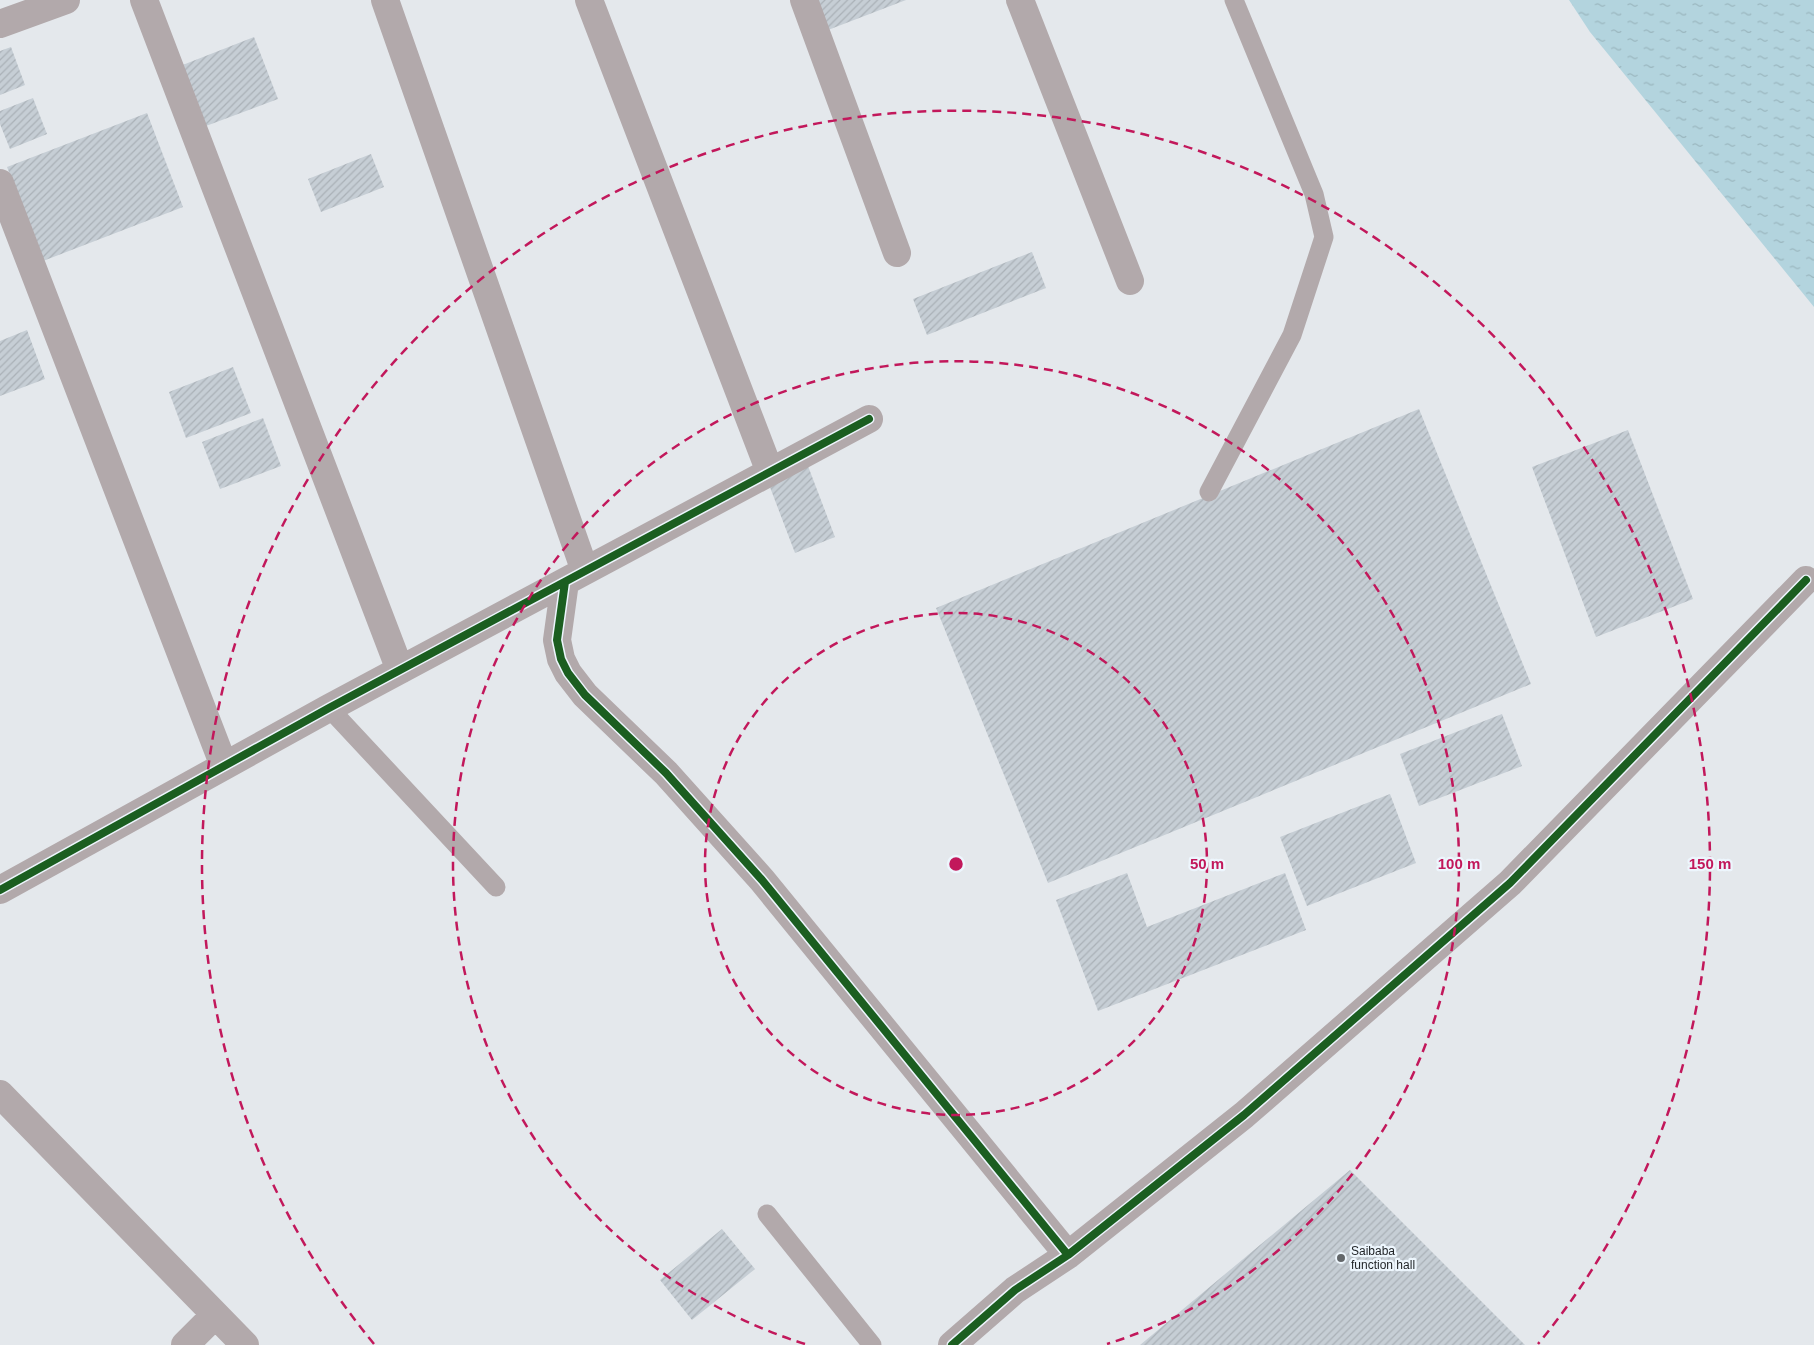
<svg xmlns="http://www.w3.org/2000/svg" width="1814" height="1345" font-family="Arial,sans-serif">
<defs>
<pattern id="water-ripples" width="26" height="14" patternUnits="userSpaceOnUse" patternTransform="scale(1.25)"><rect width="26" height="14" fill="#b3d4de"/><path d="M2 4q2-2 4 0t4 0M15 11q2-2 4 0t4 0" fill="none" stroke="#9ab6be"/></pattern>
<pattern id="building-hatch" width="6" height="6" patternUnits="userSpaceOnUse" patternTransform="scale(1.25)"><rect width="6" height="6" fill="#c6ced5"/><path d="M-1 1l2-2M0 6l6-6M5 7l2-2" fill="none" stroke="#aab1b7"/></pattern>
</defs>
<rect width="100%" height="100%" fill="#e4e8ec"/>
<!-- water -->
<path fill="url(#water-ripples)" d="M1569 0H1814V307L1590 32Z"/>
<!-- building -->
<path fill="url(#building-hatch)" d="M817 0H906L828 30Z
M254 37 278 99 198 129 175 68Z
M11 47 25 85 0 95V51Z
M33 98 47 134 10 149 0 124V111Z
M147 113 183 207 43 261 7 167Z
M371 154 384 187 321 212 308 179Z
M1032 252 1046 288 927 335 913 299Z
M27 330 45 379 0 396V341Z
M233 367 251 413 186 438 169 392Z
M1419 409 1531 684 1048 883 936 608Z
M263 418 281 466 220 489 202 442Z
M1628 430 1693 599 1596 637 1532 467Z
M808 466 835 537 795 553 768 482Z
M1502 714 1522 766 1419 806 1400 754Z
M1390 794 1416 863 1307 906 1280 837Z
M1127 873 1147 927 1285 873 1306 930 1098 1011 1056 900Z
M1350 1170 1525 1345H1140Z
M722 1229 755 1269 692 1320 660 1280Z"/>
<g fill="none" stroke-linecap="round" stroke-linejoin="round">
<!-- service -->
<path stroke="#b2a9ab" stroke-width="19" d="M1209 492 1292 335 1324 237 1314 194 1234 0
M329 708 496 887
M767 1214 872 1345"/>
<!-- minor -->
<path stroke="#b2a9ab" stroke-width="28" d="M144 0 400 670
M385 0 585 571
M589 0 770 472
M804 0 897 253
M1020 0 1130 281
M0 24 66 0
M0 183 224 766
M565 582 557 640 561 659 568 673 585 695 666 773 762 880 1068 1255
M0 890 329 708 869 419
M0 1094 245 1345
M185 1345 215 1315
M952 1345 1015 1290 1068 1255 1244 1115 1510 883 1806 580"/>
<defs>
<path id="cycleway" d="M565 582 557 640 561 659 568 673 585 695 666 773 762 880 1068 1255
M0 890 329 708 869 419
M952 1345 1015 1290 1068 1255 1244 1115 1510 883 1806 580"/>
</defs>
<!-- cycleway casing -->
<use href="#cycleway" stroke="#edf6fd" stroke-width="11"/>
<!-- cycleway -->
<use href="#cycleway" stroke="#1b5e20" stroke-width="8"/>
</g>
<!-- distance rings -->
<g fill="none" stroke="#c2185b" stroke-width="2.5" stroke-dasharray="9 6">
<circle cx="956" cy="864" r="251"/>
<path d="M805 1344A503 503 0 1 1 1107 1344"/>
<path d="M374 1344A754 754 0 1 1 1538 1344"/>
</g>
<!-- markers -->
<circle fill="#63676a" stroke="#edf6fd" stroke-width="2" cx="1341" cy="1258" r="5"/>
<g text-anchor="middle" stroke-width="4.5" stroke-linejoin="round" paint-order="stroke">
<!-- poi labels -->
<g font-size="12" fill="#1e2124" stroke="#edf6fd" text-anchor="start">
<text x="1351" y="1255">Saibaba<tspan x="1351" dy="14">function hall</tspan></text>
</g>
</g>
<circle cx="956" cy="864" r="8" fill="#c2185b" stroke="#edf6fd" stroke-width="2.5"/>
<g font-size="15" text-anchor="middle" font-weight="bold" fill="#c2185b" stroke="#edf6fd" stroke-width="4.5" stroke-linejoin="round" paint-order="stroke">
<text x="1207" y="869">50 m</text>
<text x="1459" y="869">100 m</text>
<text x="1710" y="869">150 m</text>
</g>
</svg>
